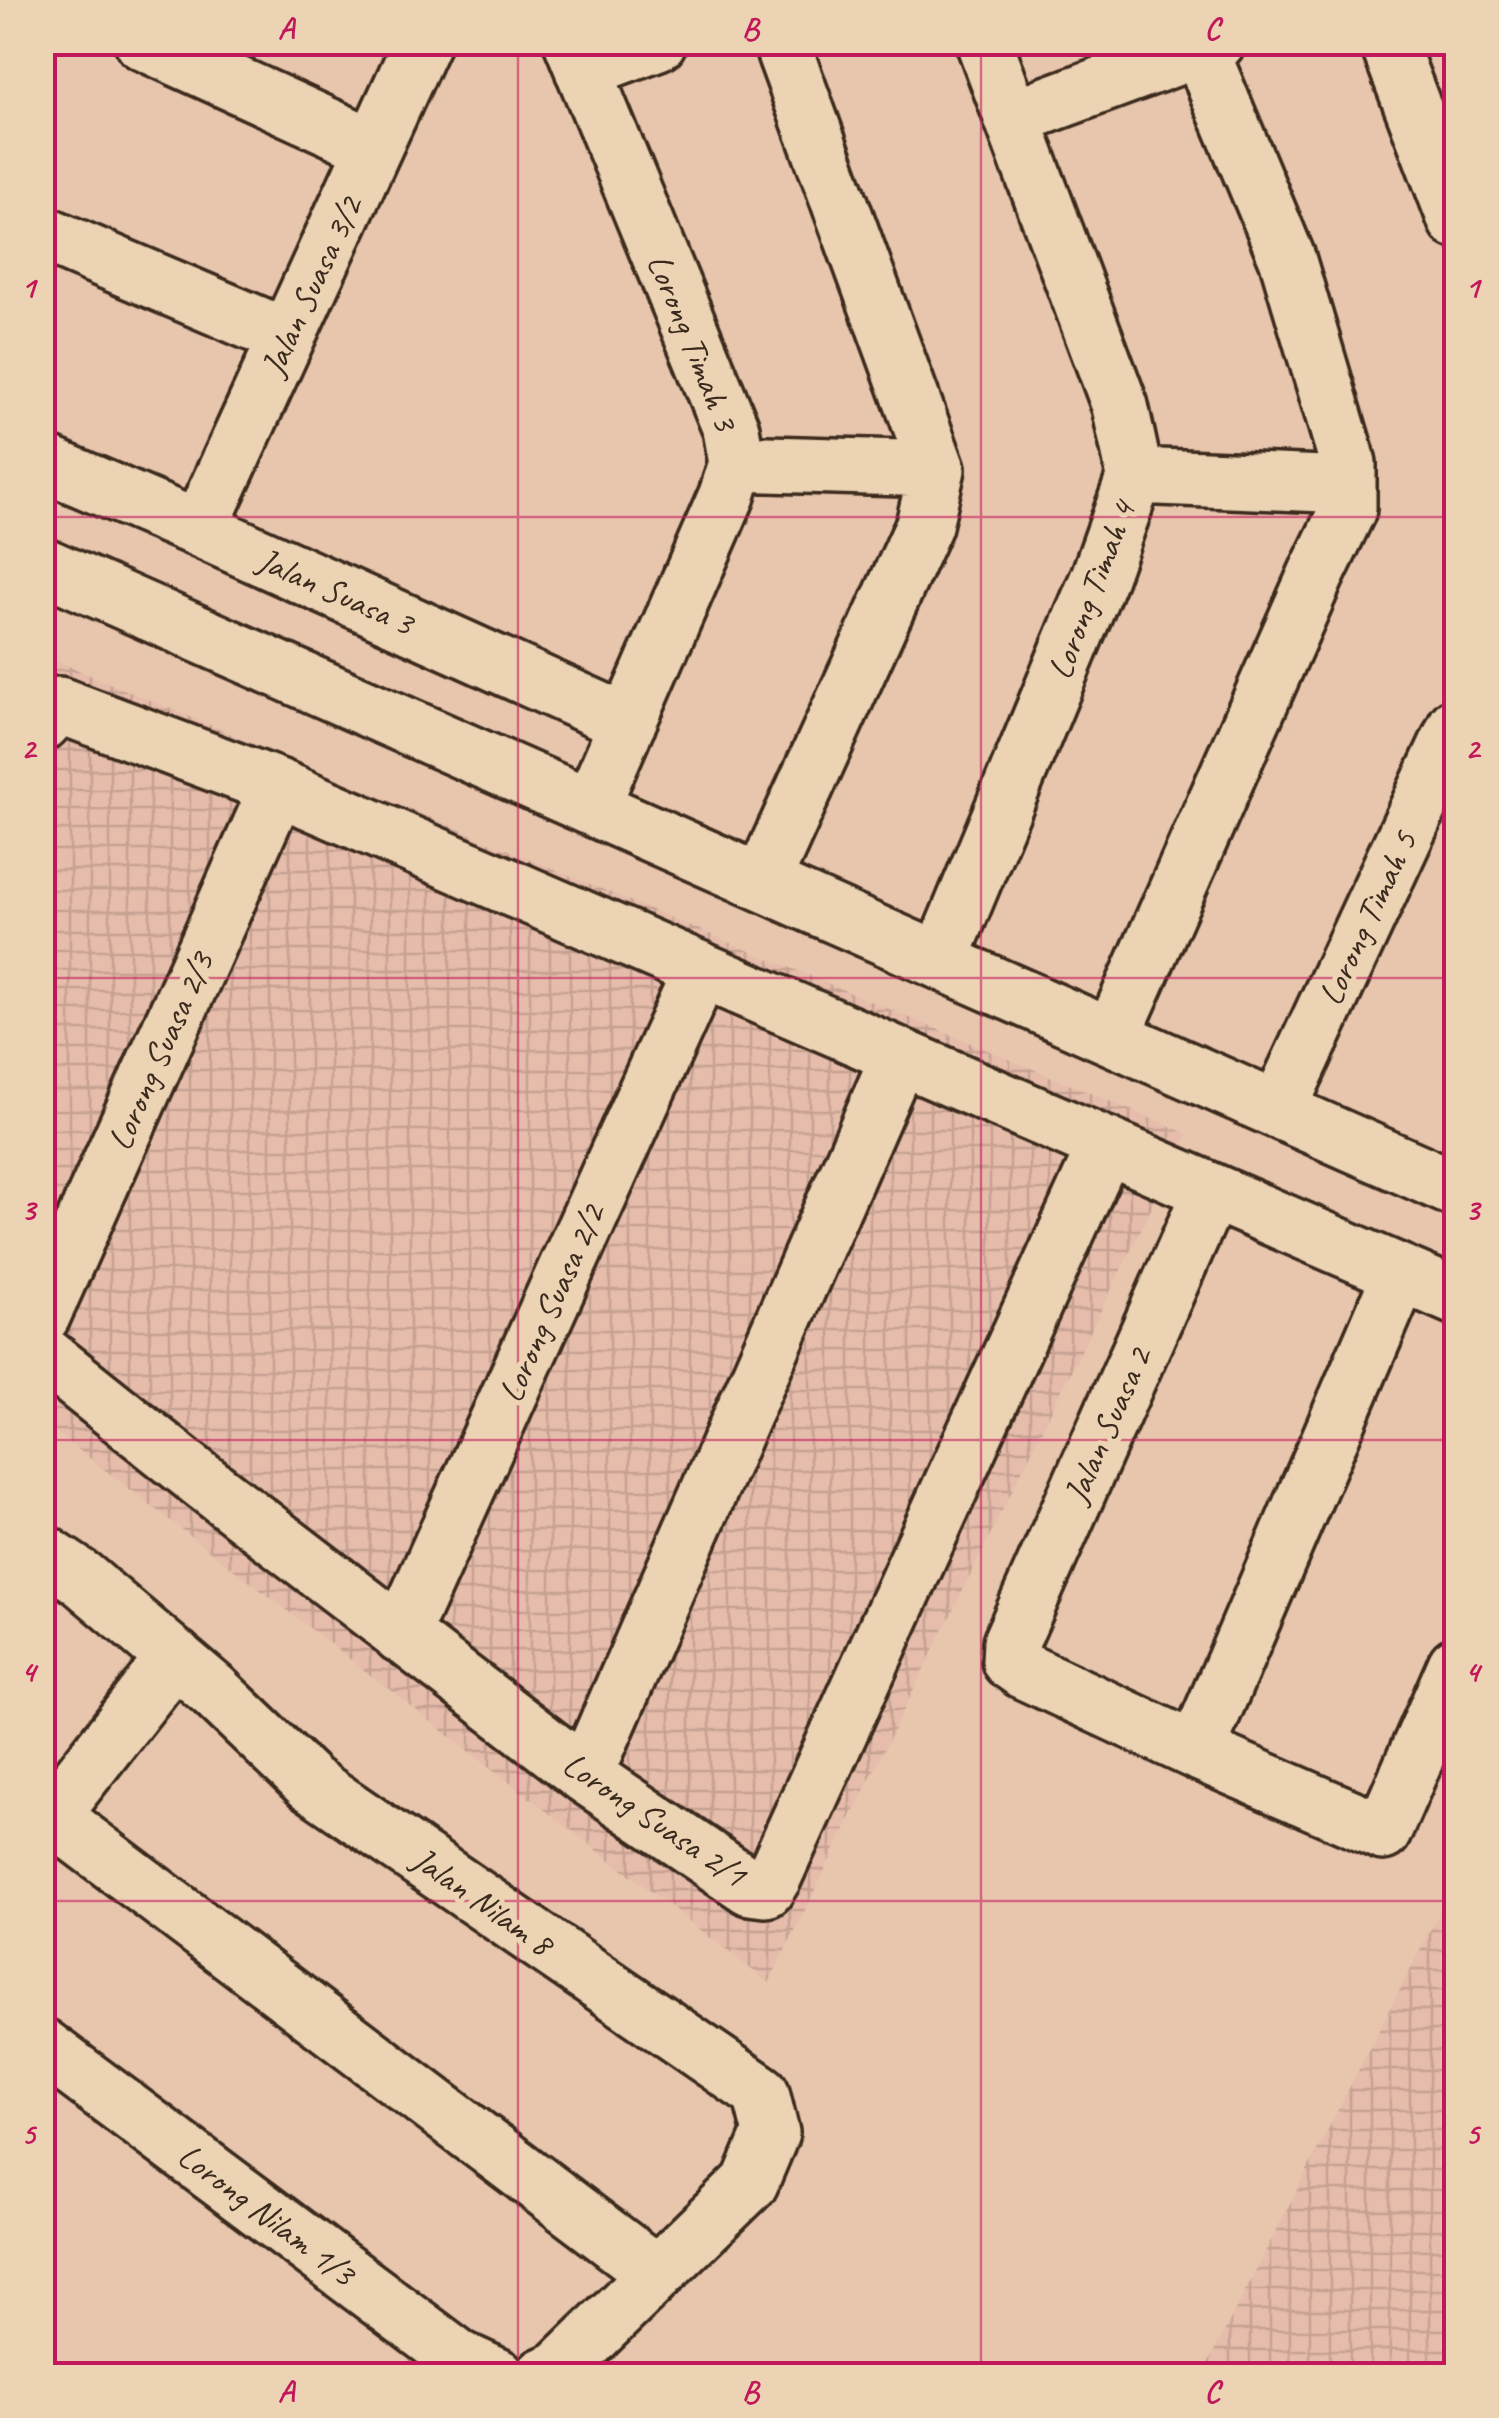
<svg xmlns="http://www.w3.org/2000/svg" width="1499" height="2418" font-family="Caveat,sans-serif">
<defs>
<pattern id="industrial-grid" width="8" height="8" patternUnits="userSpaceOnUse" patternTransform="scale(2.5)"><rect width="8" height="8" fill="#e6bcab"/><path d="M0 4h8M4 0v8" fill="none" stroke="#c6a293"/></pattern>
</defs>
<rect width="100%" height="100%" fill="#e8c6ae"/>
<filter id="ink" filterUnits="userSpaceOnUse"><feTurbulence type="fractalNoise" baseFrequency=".01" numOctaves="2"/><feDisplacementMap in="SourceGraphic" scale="20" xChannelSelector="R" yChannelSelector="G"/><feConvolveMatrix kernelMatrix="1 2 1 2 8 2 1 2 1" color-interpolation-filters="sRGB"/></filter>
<g filter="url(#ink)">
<!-- industrial -->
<path fill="url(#industrial-grid)" d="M42 655 1188 1134 769 1983 43 1422Z
M1456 1880V2375H1202Z"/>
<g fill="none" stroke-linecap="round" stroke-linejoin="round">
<defs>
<path id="minor" d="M143 42 374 147
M572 42 731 429 737 463 727 495 591 807
M1388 42 1456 220
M583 70 658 42
M1012 118 1217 42
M42 233 287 337
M42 462 199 529 628 723
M737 463 937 469
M1135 476 1348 485
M199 529 422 42
M42 565 1456 1189
M42 723 59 705 278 787 1456 1297
M762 882 924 525 937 469 781 42
M940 961 1099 577 1135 476 1120 406 984 42
M1112 1037 1316 575 1348 509V463L1287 258 1197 42
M1278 1110 1456 726
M1211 1191 1011 1642 1010 1661 1024 1671 1196 1751 1383 1832 1456 1665
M42 1316 278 787
M42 1353 201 1480 585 1775 750 1887 766 1889 774 1876 1106 1145
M42 1552 81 1578 214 1691 310 1783 761 2093 771 2133 750 2183 559 2369 543 2376
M401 1635 701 970
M1196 1751 1401 1273
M585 1775 899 1056
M51 1816 657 2274
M42 1827 175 1657
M42 2046 460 2359 497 2376"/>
</defs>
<!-- minor casing -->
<use href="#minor" stroke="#3b2a1e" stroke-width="62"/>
<!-- minor -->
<use href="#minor" stroke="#ebd3b3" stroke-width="55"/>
</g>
</g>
<!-- grid -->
<path fill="none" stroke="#c2185b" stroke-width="2.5" stroke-opacity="0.55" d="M518 42V2376M981 42V2376M42 517H1456M42 978H1456M42 1440H1456M42 1901H1456"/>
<g text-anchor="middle" stroke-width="10" stroke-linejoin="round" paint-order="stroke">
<!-- street labels -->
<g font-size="35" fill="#3b2a1e" stroke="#ebd3b3">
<text transform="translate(311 286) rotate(-65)" y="12">Jalan Suasa 3/2</text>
<text transform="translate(693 342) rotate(68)" y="12">Lorong Timah 3</text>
<text transform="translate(1091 590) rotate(-69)" y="12">Lorong Timah 4</text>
<text transform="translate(336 591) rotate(24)" y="12">Jalan Suasa 3</text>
<text transform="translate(1367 918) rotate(-65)" y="12">Lorong Timah 5</text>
<text transform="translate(160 1051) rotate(-66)" y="12">Lorong Suasa 2/3</text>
<text transform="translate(551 1303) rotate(-66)" y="12">Lorong Suasa 2/2</text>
<text transform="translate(1107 1425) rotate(-66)" y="12">Jalan Suasa 2</text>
<text transform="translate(655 1819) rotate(34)" y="12">Lorong Suasa 2/1</text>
<text transform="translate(483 1901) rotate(35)" y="12">Jalan Nilam 8</text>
<text transform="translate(267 2214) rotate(37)" y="12">Lorong Nilam 1/3</text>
</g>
</g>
<!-- margin -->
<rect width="1499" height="2418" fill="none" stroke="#ebd3b3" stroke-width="110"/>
<rect x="55" y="55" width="1389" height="2308" fill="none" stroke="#c2185b" stroke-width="4"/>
<g font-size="32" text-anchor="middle" font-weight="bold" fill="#c2185b">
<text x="286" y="39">A</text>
<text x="750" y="39">B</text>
<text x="1212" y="39">C</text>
<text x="28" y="297">1</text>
<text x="1472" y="297">1</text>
<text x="28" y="759">2</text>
<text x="1472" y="759">2</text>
<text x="28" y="1220">3</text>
<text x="1472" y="1220">3</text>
<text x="28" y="1682">4</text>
<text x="1472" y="1682">4</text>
<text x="28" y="2144">5</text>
<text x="1472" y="2144">5</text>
<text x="286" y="2402">A</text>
<text x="750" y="2402">B</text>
<text x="1212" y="2402">C</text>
</g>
</svg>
